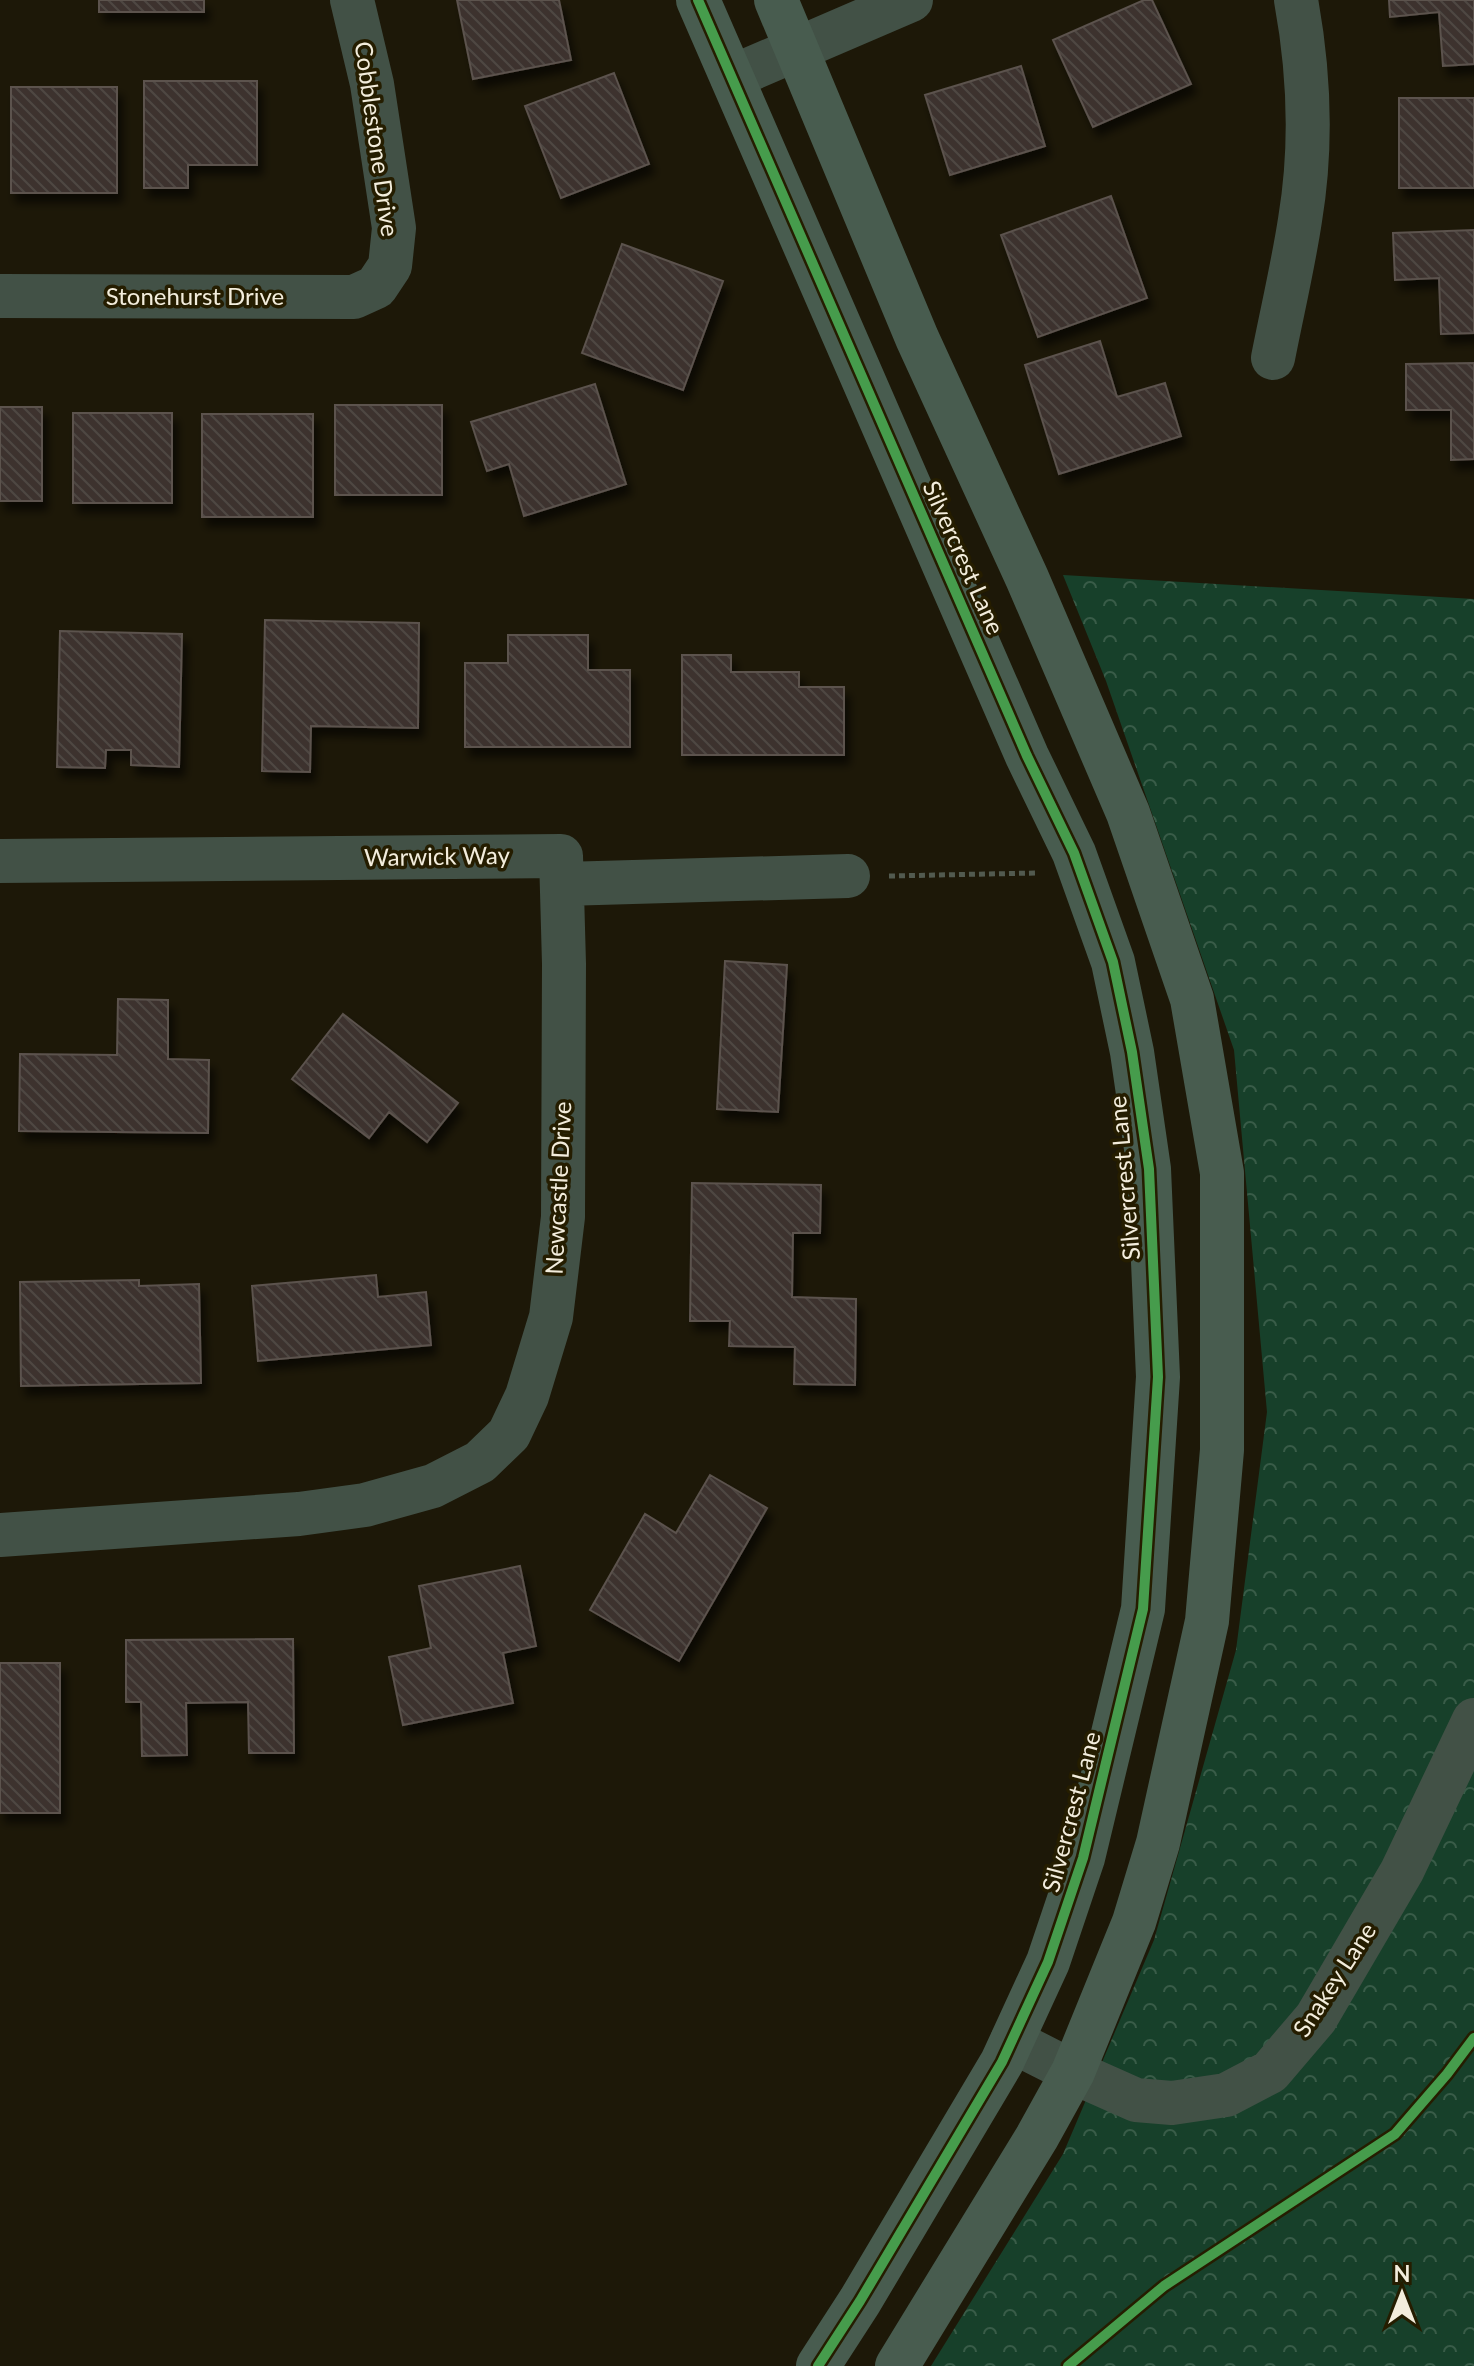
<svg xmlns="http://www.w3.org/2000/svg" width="1474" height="2366" font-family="Lato,sans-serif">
<defs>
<pattern id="park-crowns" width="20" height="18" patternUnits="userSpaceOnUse" patternTransform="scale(2)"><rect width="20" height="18" fill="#17402a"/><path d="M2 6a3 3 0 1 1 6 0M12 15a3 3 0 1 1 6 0" fill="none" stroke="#395c48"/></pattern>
<pattern id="building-back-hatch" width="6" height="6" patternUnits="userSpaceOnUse" patternTransform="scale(2)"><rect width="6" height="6" fill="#3c332e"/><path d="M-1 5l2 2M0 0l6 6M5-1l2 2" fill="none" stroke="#4f4742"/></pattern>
<filter id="shadow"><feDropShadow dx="5" dy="9" stdDeviation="4" flood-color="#0009"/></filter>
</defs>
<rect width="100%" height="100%" fill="#1d1808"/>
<!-- park -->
<path fill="url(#park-crowns)" d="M1063 575 1474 599V2366H931L1063 2154 1154 1940 1236 1650 1267 1412 1234 1050 1106 681Z"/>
<!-- building -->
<path fill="url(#building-back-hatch)" stroke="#5b524d" stroke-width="2" filter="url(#shadow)" d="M99 0H204V12H99Z
M457 0H559L571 60 473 79Z
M1144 0H1152L1191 84 1093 127 1053 40Z
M1389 0H1474V64L1443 66 1439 12 1390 17Z
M1021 66 1045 146 950 175 925 95Z
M614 73 649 164 561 198 525 106Z
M144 81H257V165H188V188H144Z
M11 87H117V193H11Z
M1399 98H1474V188H1399Z
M1111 196 1147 298 1038 337 1001 235Z
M1474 230V333L1441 334 1439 278 1395 280 1393 233Z
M622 244 723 281 683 390 582 353Z
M1100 341 1117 397 1165 383 1181 436 1059 474 1025 365Z
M1474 363V459L1451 460V410H1406V364Z
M595 384 626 484 524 516 509 464 487 471 471 422Z
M335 405H442V495H335Z
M0 407H42V501H0Z
M73 413H172V503H73Z
M202 414H313V517H202Z
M265 620 419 623 418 728 311 726 310 772 262 771Z
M60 631 182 634 179 767 131 765V750H106L105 768 57 767Z
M508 635H588V670H630V747H465V663H508Z
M682 655H731V672H799V687H844V755H682Z
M725 961 787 965 778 1112 717 1109Z
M118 999 168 1000V1059L209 1060 208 1133 19 1131 20 1054 117 1055Z
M343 1014 458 1103 427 1142 389 1112 369 1138 292 1079Z
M692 1183 821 1185 820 1233H793L792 1297 856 1299 855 1385 794 1384 795 1347 729 1346 730 1321H690Z
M376 1275 378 1297 426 1292 431 1345 258 1361 252 1286Z
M139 1280V1286L199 1284 201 1383 21 1386 20 1282Z
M710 1475 767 1508 679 1661 590 1610 645 1514 676 1533Z
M520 1566 536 1646 503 1653 513 1703 403 1725 389 1657 431 1648 419 1586Z
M293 1639 294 1753H249L248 1702 186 1703 187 1755 142 1756 141 1702H126V1640Z
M0 1663H60V1813H0Z"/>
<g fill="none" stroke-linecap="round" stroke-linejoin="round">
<!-- path -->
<path stroke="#525a4f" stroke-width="5" stroke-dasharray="6 4" stroke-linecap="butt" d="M889 876 1036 873"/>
<!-- street -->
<path stroke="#425146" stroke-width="44" d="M732 77 911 0
M0 296 354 297 376 287 390 266 394 228 372 84 352 0
M1273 358C1282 312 1293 266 1300 220 1312 148 1309 71 1296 0
M0 861 561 856 564 964 563 1217 551 1317 527 1396 509 1434 480 1462 433 1486 365 1505 299 1514 0 1535
M563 884 848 876
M1012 2041 1073 2072 1136 2100 1172 2103 1226 2095 1270 2072 1316 2018 1402 1871 1474 1720"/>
<!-- secondary -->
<path stroke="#485c4f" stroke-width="44" d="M698 0 1027 756 1074 853 1113 962 1132 1052 1149 1169 1158 1377 1143 1609 1083 1858 1048 1962 1002 2062 860 2301 818 2366
M776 0 917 338 1027 578 1128 813 1192 999 1222 1173V1450L1207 1621 1158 1843 1134 1922 1073 2072 1037 2137 897 2366"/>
<defs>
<path id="cycleway" d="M698 0 1027 756 1074 853 1113 962 1132 1052 1149 1169 1158 1377 1143 1609 1083 1858 1048 1962 1002 2062 860 2301 818 2366
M1068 2366 1164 2286 1395 2134 1447 2074 1474 2038"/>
</defs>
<!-- cycleway casing -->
<use href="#cycleway" stroke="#251d00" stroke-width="15"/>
<!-- cycleway -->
<use href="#cycleway" stroke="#469c4c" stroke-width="10"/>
</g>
<g text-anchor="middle" stroke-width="7" stroke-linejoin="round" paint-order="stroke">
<!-- street labels -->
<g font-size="24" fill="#f3eddc" stroke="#251d00">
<text transform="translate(376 139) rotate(82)" y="8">Cobblestone Drive</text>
<text x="195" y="305">Stonehurst Drive</text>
<text transform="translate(963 558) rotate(66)" y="8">Silvercrest Lane</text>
<text transform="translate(437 857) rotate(-1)" y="8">Warwick Way</text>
<text transform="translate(1125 1178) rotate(-95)" y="8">Silvercrest Lane</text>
<text transform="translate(559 1188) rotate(-87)" y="8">Newcastle Drive</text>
<text transform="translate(1072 1812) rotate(-75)" y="8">Silvercrest Lane</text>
<text transform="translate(1335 1980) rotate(-57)" y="8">Snakey Lane</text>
</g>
</g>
<!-- north arrow -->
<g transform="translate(1402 2294)" stroke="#251d00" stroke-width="6" paint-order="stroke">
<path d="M0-6L14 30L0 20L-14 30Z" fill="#f3eddc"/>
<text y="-12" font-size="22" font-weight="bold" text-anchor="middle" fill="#f3eddc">N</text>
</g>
</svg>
